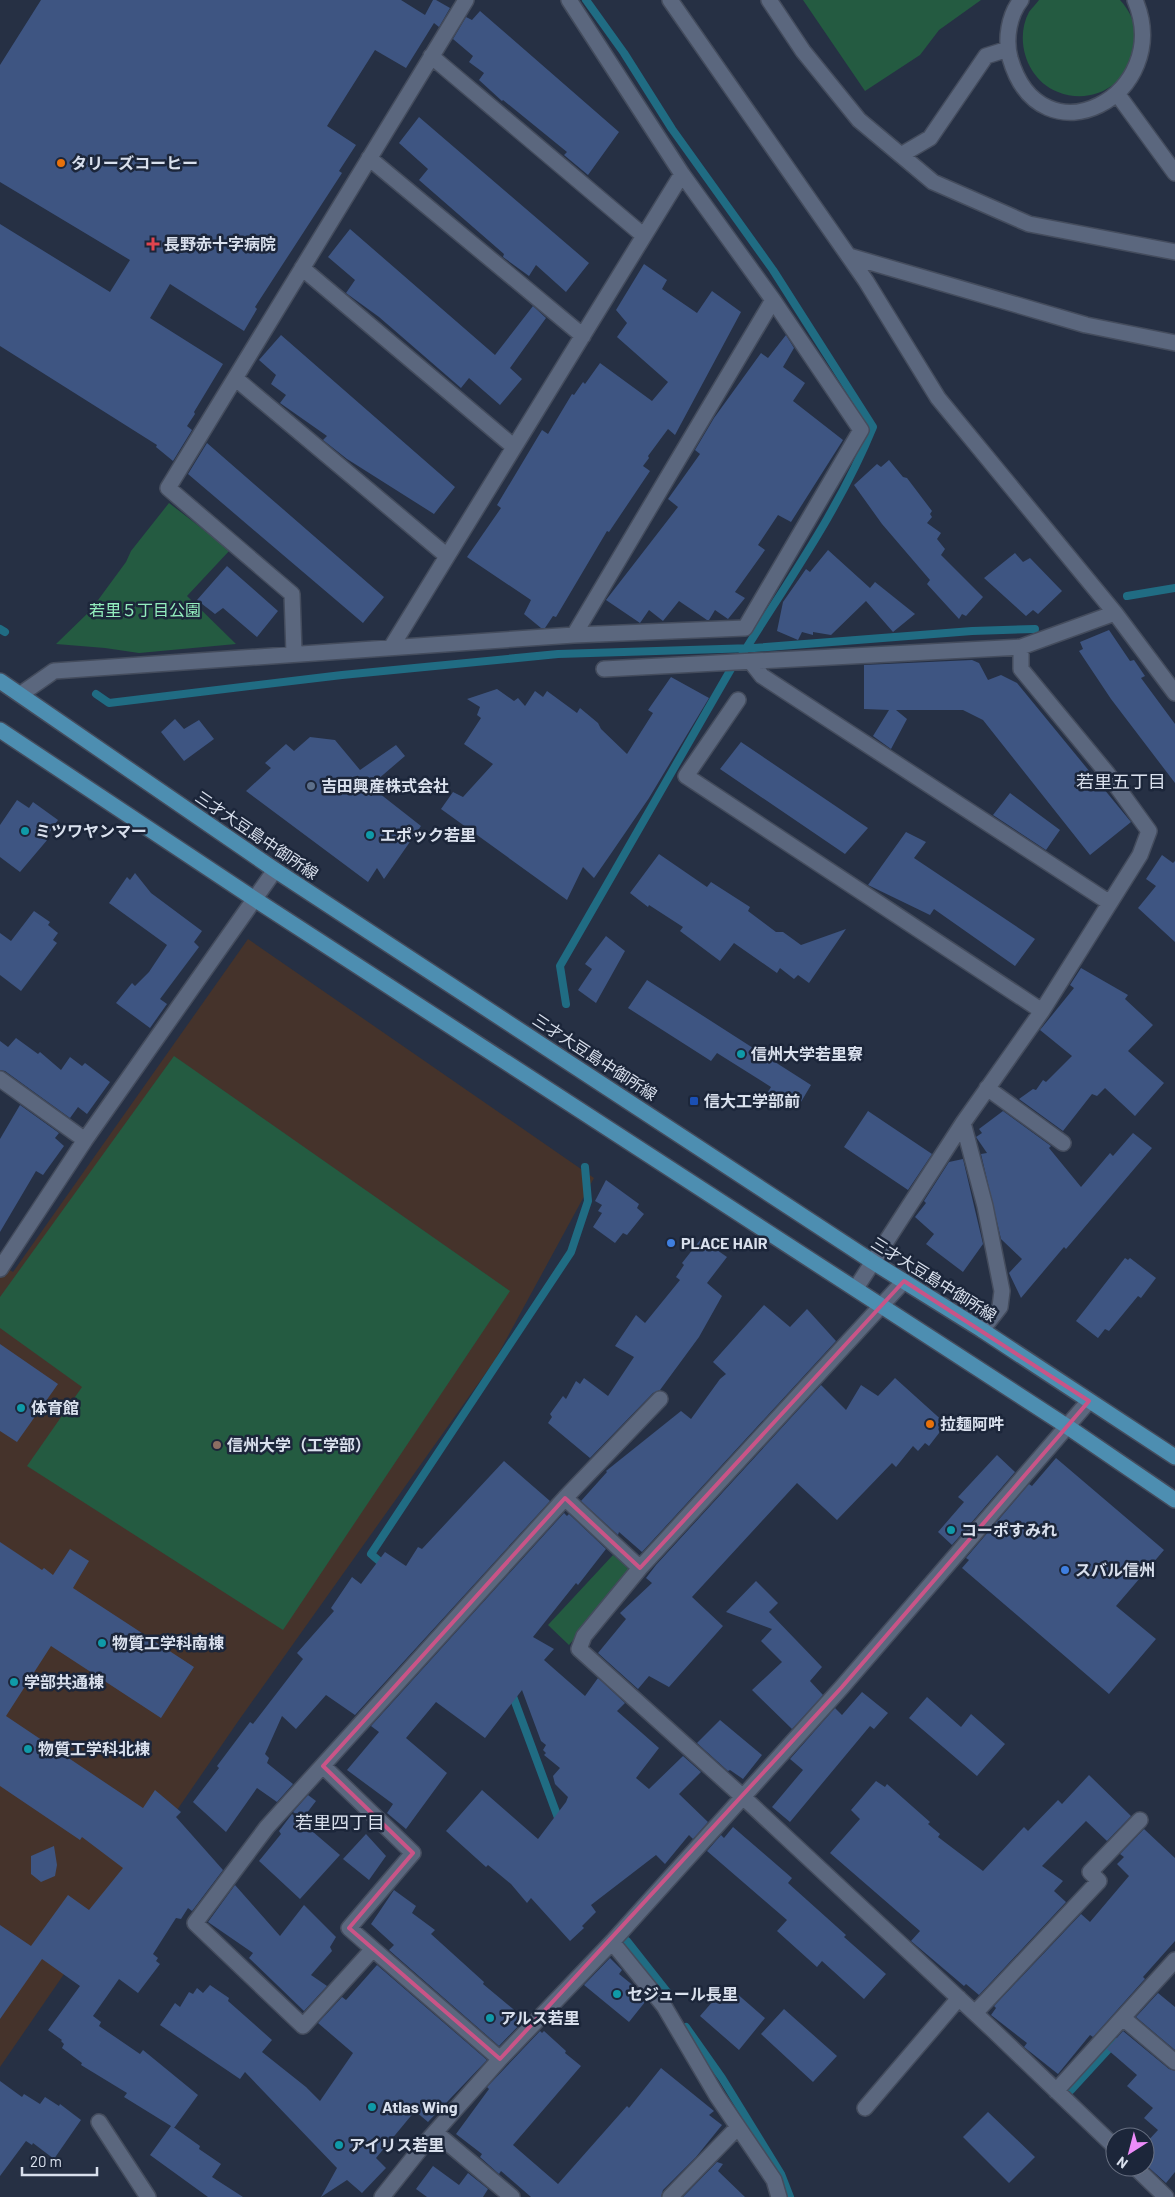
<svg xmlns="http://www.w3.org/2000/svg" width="1175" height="2197" font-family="Barlow,'Noto Sans JP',sans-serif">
<rect width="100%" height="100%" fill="#263044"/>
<!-- education -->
<path fill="#45332b" d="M248 939 594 1178 495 1360 239 1720 0 2067V1264L13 1272Z"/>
<!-- green -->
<path fill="#245b41" d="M803 0H981L939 30 920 55 865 91Z
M1039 0H1120C1132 13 1139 31 1135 49 1129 84 1092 106 1058 92 1027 80 1014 40 1029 12 1032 8 1036 4 1039 0Z
M169 503 230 550 187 596 236 644 139 653 105 648 56 644 90 611 126 562 131 551Z
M174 1056 510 1291 283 1630 27 1466 82 1387 0 1328V1297Z
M613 1555 629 1567 626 1577 569 1645 548 1625Z"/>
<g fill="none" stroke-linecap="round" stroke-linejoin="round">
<!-- stream -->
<path stroke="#206c83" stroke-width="8" d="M586 0 624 53 672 129 773 270 873 427C840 508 788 581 742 655
M1127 596 1175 588
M0 629 5 632
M96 694 109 703 342 675 558 654 754 648 972 631 1035 629
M566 1004 560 966 731 669
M386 1567 371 1554 571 1252 588 1201 585 1167
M511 1691 560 1823
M627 1941 668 1993
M686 2027 722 2078 781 2174 790 2197
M1071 2090 1115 2042"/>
</g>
<!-- building -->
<path fill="#3e5582" d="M41 0H401L425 15 433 0H436L450 8 439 27 434 23 406 68 375 50 327 126 356 145 339 171 342 173 255 307 257 309 244 331 170 284 150 318 223 364 194 412 195 414 187 426 192 430 173 461 156 447 157 445 0 346V224L110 292 130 260 0 182V65Z
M480 11 619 132 588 175 564 155 567 152 503 100 502 101 479 80 484 73 469 62 473 56 453 39 466 17 472 20Z
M419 117 589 263 566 292 536 265 529 276 503 257 504 254 419 180 428 169 399 143Z
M350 229 495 355 533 306 546 318 510 368 522 379 500 405 469 378 461 388 379 317 346 293 355 280 328 257Z
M644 264 667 280 662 289 697 313 712 291 741 312 675 435 668 429 648 456 649 458 643 466 650 471 609 532 607 531 556 617 553 616 545 628H541L524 614 531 600 467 557 501 508 497 505 542 430 548 434 572 394 574 395 583 382 585 384 600 363 652 401 668 382 617 337 627 323 616 310Z
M281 335 455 487 434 514 347 459 323 440 327 436 280 403 286 395 271 384 276 375 259 360Z
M786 335 794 348 783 367 805 383 793 401 843 440 791 522 778 515 758 545 765 550 735 592 745 598 728 619 715 610 709 620H707L679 601 663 621 649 610 640 623 606 600 678 507 668 499 700 454 695 450 714 418 761 353 768 358Z
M207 443 384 597 363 623 188 474Z
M889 460 903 477 907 478 932 511 930 514 932 517 927 523 941 533 937 539 945 549 941 555 983 597 966 616 962 614 959 619 927 584 930 580 882 524 854 485 877 464 881 467Z
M828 550 870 588 875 582 915 614 893 632 866 601 831 635 813 632V635L802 632 798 640 777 631 783 602 806 569 810 572Z
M1015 553 1023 562 1030 558 1062 591 1038 614 1033 610 1026 616 984 578Z
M227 566 278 611 257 637 223 608 215 614 197 600Z
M1109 630 1130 661 1134 660 1145 676 1141 678 1175 724V783L1111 699 1079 651 1083 649 1080 642Z
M972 660 979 663 988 680 1001 675 1017 683 1131 822 1090 855 983 720 963 710H896L907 719 891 749 873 736 889 710 864 709V665Z
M671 677 709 698 649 798 610 855 594 878 583 867 567 900 441 809 453 792 463 797 493 764 464 744 481 718 477 715 480 707 467 699 497 689 514 701 518 698 525 706 535 691 543 697 547 691 577 713 580 708 598 723 601 729 627 754 653 713 648 710Z
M175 719 184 729 199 720 214 739 184 761 161 732Z
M310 737 335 740 360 770 396 745 405 756 370 786 421 826 384 879 377 868 368 882 246 791 271 768 265 763 286 744 294 751Z
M741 742 868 828 845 854 720 769Z
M1010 793 1060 830 1046 850 993 815Z
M17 800 29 808 33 802 58 820 47 836 48 839 20 872 0 857V825Z
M906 832 926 842 914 858 1035 939 1015 966 934 909 930 915 868 885Z
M659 854 707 887 711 882 750 907 748 911 776 932H783L801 945 846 929 809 983 798 975 794 979 780 968 777 973 734 943 720 961 680 931 683 927 649 905 648 907 630 893Z
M1162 855 1173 863 1175 861V942L1138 908 1156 886 1146 879Z
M135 873 151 893 202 931 194 942 199 947 160 999 167 1004 150 1028 116 1003 132 983 135 986 149 972 167 945 109 903 127 877 130 880Z
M34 911 50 922 48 925 58 933 53 940 57 943 21 991 0 975V933L11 941Z
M606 936 625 951 596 1003 578 990 592 969 585 964Z
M1081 968 1128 995 1125 999 1153 1025 1128 1051 1164 1083 1135 1116 1105 1088 1097 1096 1092 1094 1063 1131 1019 1099 1033 1089 1036 1090 1043 1080 1046 1082 1072 1056 1040 1030 1074 988 1070 985Z
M647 980 811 1085 798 1107 791 1103 786 1110 765 1097 771 1087 717 1053 711 1061 628 1008Z
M16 1038 38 1054 40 1052 61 1070 70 1057 82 1066 85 1063 110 1082 87 1114 78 1107 70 1118 5 1071 0 1070V1041L8 1047Z
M20 1105 59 1133 55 1138 64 1146 43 1175 36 1171 0 1232V1139Z
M868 1111 932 1154 908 1190 844 1147Z
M1003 1111 1051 1146 1049 1148 1081 1187 1110 1153 1113 1156 1133 1133 1152 1148 1066 1249 1064 1247 1021 1298 1009 1273 1022 1259 1001 1239 981 1154 987 1153 976 1137 982 1133 979 1129Z
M963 1159 983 1244 963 1272 926 1244 934 1234 915 1217 926 1203 924 1201 949 1162Z
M606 1180 639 1204 637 1208 644 1214 627 1235 623 1233 615 1243 593 1227 602 1213 598 1211 602 1205 595 1201Z
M701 1239 727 1257 707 1283 722 1296 699 1337 660 1390 653 1393 590 1458 548 1423 552 1417 550 1414 563 1396 566 1399 576 1381 580 1384 584 1378 608 1396 634 1357 615 1346 636 1315 645 1323 680 1280 676 1277 684 1265 682 1263Z
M1125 1258 1128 1260 1130 1258 1156 1278 1141 1298 1138 1296 1109 1331 1105 1329 1098 1338 1076 1321Z
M764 1305 790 1327 807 1309 836 1341 642 1552 619 1532 618 1535 581 1501 607 1472 606 1471 681 1411 691 1419 720 1379 726 1374 713 1362Z
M0 1344 58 1384 17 1442 0 1431Z
M895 1378 946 1424 929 1446 925 1443 918 1451 913 1446 896 1467 892 1463 837 1520 797 1483 692 1597 723 1626 669 1687 649 1676 638 1689 598 1653 626 1619 620 1613 652 1583 646 1578 656 1565 821 1385 846 1410 861 1385 878 1396Z
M997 1455 1015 1472 952 1545 938 1532 964 1502 958 1497Z
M1056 1458 1164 1550 1116 1606 1156 1639 1109 1694 962 1568 969 1560 966 1558 1029 1484 1032 1486Z
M504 1461 550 1501 355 1715 326 1695 296 1729 282 1716 265 1754 269 1758 267 1763 293 1784 277 1802 257 1788 226 1832 193 1802 219 1768 217 1766 250 1722 253 1724 303 1659 297 1653 334 1611 331 1608 352 1577 361 1584 385 1552 406 1566 418 1547 422 1549Z
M564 1513 567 1516 569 1514 606 1549 578 1585 576 1583 533 1637 554 1649 544 1660 585 1696 598 1678 625 1703 617 1711 659 1748 636 1778 649 1789 683 1756 701 1772 679 1794 708 1822 693 1839 689 1835 665 1864 656 1855 591 1905 596 1912 582 1926 584 1928 570 1941 531 1898 527 1903 511 1884 488 1865 486 1867 446 1831 482 1790 538 1839 566 1802 568 1797 555 1784 553 1776 560 1768 544 1755 546 1753 543 1750 546 1745 541 1741 522 1690 485 1738 436 1702 406 1738 447 1773 406 1829 387 1813 393 1804 347 1770 379 1732 371 1726Z
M0 1542 42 1570 44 1568 53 1575 70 1549 89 1561 73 1588 194 1667 161 1718 51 1646 6 1716 143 1808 155 1790 181 1812 176 1817 223 1870 192 1911 188 1908 181 1919 176 1918 153 1954 158 1958 156 1961 160 1964 138 1993 119 1979 93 2016 101 2022 99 2026 140 2054 143 2050 198 2095 174 2128 172 2126 200 2146 199 2149 221 2164 212 2177 243 2197H208L150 2155 171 2126 124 2097 127 2093 81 2065 82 2063 62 2048 64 2044 61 2041 62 2040 48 2030 80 1986 42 1959 0 2019V1925L31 1946 68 1895 89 1910 123 1868 82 1837 80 1840 0 1786Z
M756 1581 778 1603 769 1612 822 1667 810 1681 823 1695 792 1729 752 1690 782 1662 761 1641 772 1629 726 1612Z
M862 1692 888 1713 874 1729 870 1726 790 1822 772 1807 803 1770 790 1759 835 1708 842 1715Z
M927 1697 961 1727 971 1714 1005 1744 977 1776 909 1718Z
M720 1720 762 1755 743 1779 730 1770 728 1771 697 1743Z
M1089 1775 1131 1816 1107 1841 1086 1821 1042 1866 1063 1881 1054 1891 1066 1902 979 1995 966 1984 964 1986 911 1941 920 1931 830 1853 860 1819 851 1810 876 1781 885 1787 887 1784 930 1822 928 1824 940 1834 938 1837 983 1871 1024 1827 1028 1831 1058 1800 1062 1804Z
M308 1795 316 1801 303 1818 293 1812Z
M292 1814 340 1855 300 1899 259 1861 281 1834 279 1831Z
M733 1827 792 1878 788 1883 846 1935 844 1937 886 1974 864 1999 822 1961 817 1967 777 1931 787 1920 707 1851 721 1835 724 1838Z
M1144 1829 1175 1858V1941L1143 1977 1145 1979 1143 1981 1093 2037 1090 2035 1058 2074 1024 2047 1027 2043 991 2015 996 2008 994 2006 1081 1914 1090 1922 1129 1876 1117 1864 1124 1857 1120 1854Z
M366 1834 386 1856 369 1880 343 1859Z
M54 1846 57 1865 55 1876 41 1882 31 1874V1856Z
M235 1885 280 1936 304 1905 336 1937 330 1947 332 1951 311 1975 327 1986 304 2011 249 1958 253 1953 208 1922Z
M394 1890 416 1906 412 1913 435 1930 431 1934 484 1982 483 1984 525 2019 499 2046 389 1950 394 1945 371 1924Z
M610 1958 622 1970 619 1974 640 1991 638 1997 645 2002 629 2022 584 1985Z
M377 1965 487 2060 428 2122 415 2111 376 2158 386 2168 362 2193 347 2180 321 2197 337 2168 245 2072 240 2079 160 2025 175 2003 180 2007 189 1992 193 1994 197 1988 203 1993 210 1985 229 1998 228 2001 272 2040 262 2052 306 2087 320 2101 353 2053 318 2023 342 1997 346 2000Z
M727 1985 765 2018 739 2050 700 2016Z
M1158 1993 1175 2007V2050L1136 2017Z
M784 2009 837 2056 813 2082 761 2034Z
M540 2031 542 2033 544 2031 566 2051 565 2053 581 2066 513 2145 558 2184 627 2106 629 2108 661 2068 714 2111 709 2115 722 2125 696 2157 663 2190 661 2197H531L501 2171 499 2174 480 2157 482 2154 456 2134 489 2089 487 2087Z
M1123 2031 1169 2069 1175 2071V2172L1166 2183 1145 2164V2144L1158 2130 1144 2118 1153 2108 1127 2086 1137 2075 1107 2049Z
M0 2081 22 2097 24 2094 40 2104 45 2097 59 2106 60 2104 81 2120 54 2159 33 2143 32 2145 26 2141 0 2176Z
M988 2112 1035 2157 1009 2183 963 2137Z
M717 2162 723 2164 718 2171 745 2197H683Z
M433 2166 459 2185 468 2173 488 2189 483 2197H427L416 2189Z"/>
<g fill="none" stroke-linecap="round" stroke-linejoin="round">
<defs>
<path id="minor" d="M670 0 866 281 938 398 1115 613 1175 693
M769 0 803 51 859 120 933 182 1029 224 1175 252
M1021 0C1009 15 1005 39 1010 58 1041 166 1175 95 1135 0
M431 56 644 236
M1121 99 1175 173
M901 155 930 138 986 56 1008 49
M369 158 583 336
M849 256 1086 325 1175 343
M302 268 514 447
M235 378 447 556
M574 635 773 300
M392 646 682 174
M294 653 292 594 168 488 466 0
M751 662 762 676 1110 903
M604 669 1021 647
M21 694 54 671 574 635 745 628 861 430 773 300 682 174 569 0
M738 700 686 776 1042 1011
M0 1079 85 1140
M987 1088 1063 1143
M963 1123 985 1206 1002 1291 1000 1307 982 1330
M0 1269 85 1140 275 870
M904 1281 640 1568 584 1636 579 1649 743 1797 994 2031 1115 2147
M856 1288 963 1123 1042 1011 1140 855 1149 831 1107 773 1021 669V647L1115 613
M565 1498 660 1399
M323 1766 413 1853 349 1928 373 1949
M612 1942 664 2006 717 2096 774 2180 779 2197
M975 2013 1099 1881 1090 1872 1140 1820
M1123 2018 1175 2062
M500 2059 373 1949 303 2026 195 1923 267 1827 565 1498 640 1568
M1056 2091 1175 1960
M865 2108 959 1998
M99 2122 148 2197
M436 2133 512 2197
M1135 2167 1166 2197
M382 2197 421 2148 500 2059 612 1942 842 1687 1089 1401
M670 2197 738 2127"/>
<path id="major" d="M0 681 275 870 873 1262 982 1330 1175 1457
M0 730 256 900 1068 1427 1175 1500"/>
</defs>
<!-- minor casing -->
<use href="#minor" stroke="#444c5d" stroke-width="18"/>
<!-- major casing -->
<use href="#major" stroke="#444c5d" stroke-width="18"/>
<!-- minor -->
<use href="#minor" stroke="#5b677e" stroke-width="15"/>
<!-- major -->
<use href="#major" stroke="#4d8eb1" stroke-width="15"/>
</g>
<!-- marked area -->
<path fill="none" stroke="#c95487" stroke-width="4" stroke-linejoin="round" d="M904 1281 1089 1401 842 1687 500 2059 349 1928 413 1853 323 1766 565 1498 640 1568Z"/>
<!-- markers -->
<g fill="#e8710a" stroke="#1c263a" stroke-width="2">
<circle cx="61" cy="163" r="5"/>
<circle cx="930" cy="1424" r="5"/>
</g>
<path fill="#e0444e" stroke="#1c263a" stroke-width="2" d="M150.5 236.5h5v5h5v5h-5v5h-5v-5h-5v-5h5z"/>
<circle fill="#5c6f8a" stroke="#1c263a" stroke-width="2" cx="311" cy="786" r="5"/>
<g fill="#0f9aa8" stroke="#1c263a" stroke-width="2">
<circle cx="25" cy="831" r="5"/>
<circle cx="370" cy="835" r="5"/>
<circle cx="741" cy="1054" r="5"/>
<circle cx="21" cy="1408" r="5"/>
<circle cx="951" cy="1530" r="5"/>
<circle cx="102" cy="1643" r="5"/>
<circle cx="14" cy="1682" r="5"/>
<circle cx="28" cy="1749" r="5"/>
<circle cx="617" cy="1994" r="5"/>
<circle cx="490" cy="2018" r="5"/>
<circle cx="372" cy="2107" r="5"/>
<circle cx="339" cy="2145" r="5"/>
</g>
<rect fill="#1a4fb4" stroke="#1c263a" stroke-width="2" x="689" y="1096" width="10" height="10" rx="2.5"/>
<g fill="#3f7fe0" stroke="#1c263a" stroke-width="2">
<circle cx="671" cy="1243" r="5"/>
<circle cx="1065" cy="1570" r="5"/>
</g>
<circle fill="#8d6e63" stroke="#1c263a" stroke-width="2" cx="217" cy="1445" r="5"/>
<g text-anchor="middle" stroke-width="5" stroke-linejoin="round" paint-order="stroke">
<!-- poi labels -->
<g font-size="16" font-weight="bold" fill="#d9e0ed" stroke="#1c263a" text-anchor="start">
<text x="71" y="169">タリーズコーヒー</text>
<text x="164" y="250">長野赤十字病院</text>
<text x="321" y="792">吉田興産株式会社</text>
<text x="35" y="837">ミツワヤンマー</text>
<text x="380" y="841">エポック若里</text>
<text x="751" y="1060">信州大学若里寮</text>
<text x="704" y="1107">信大工学部前</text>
<text x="681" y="1249">PLACE HAIR</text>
<text x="31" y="1414">体育館</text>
<text x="940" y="1430">拉麺阿吽</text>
<text x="227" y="1451">信州大学（工学部）</text>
<text x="961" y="1536">コーポすみれ</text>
<text x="1075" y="1576">スバル信州</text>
<text x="112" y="1649">物質工学科南棟</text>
<text x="24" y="1688">学部共通棟</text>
<text x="38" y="1755">物質工学科北棟</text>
<text x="627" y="2000">セジュール長里</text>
<text x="500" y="2024">アルス若里</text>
<text x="382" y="2113">Atlas Wing</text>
<text x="349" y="2151">アイリス若里</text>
</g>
<!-- park labels -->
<g font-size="16" fill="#93eebe" stroke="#1c263a">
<text x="145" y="616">若里５丁目公園</text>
</g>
<!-- street labels -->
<g font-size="16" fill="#d9e0ed" stroke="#1c263a">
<text transform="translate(257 835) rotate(34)" y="6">三才大豆島中御所線</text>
<text transform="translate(595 1057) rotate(33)" y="6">三才大豆島中御所線</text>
<text transform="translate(934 1279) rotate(32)" y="6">三才大豆島中御所線</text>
</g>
<!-- neighbourhood labels -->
<g font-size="18" fill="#d9e0ed" stroke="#1c263a">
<text x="1121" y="788">若里五丁目</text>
<text x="340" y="1829">若里四丁目</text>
</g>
</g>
<!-- north arrow -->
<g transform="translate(1130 2152) rotate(216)"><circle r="24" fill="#1c263a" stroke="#687082"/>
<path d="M0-4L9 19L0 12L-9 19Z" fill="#ed8cf9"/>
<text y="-8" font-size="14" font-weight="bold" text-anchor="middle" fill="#d9e0ed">N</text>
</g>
<!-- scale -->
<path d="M22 2167v8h75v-8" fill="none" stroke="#d9e0ed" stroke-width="2.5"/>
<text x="30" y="2167" font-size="15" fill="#d9e0ed" stroke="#1c263a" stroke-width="4" paint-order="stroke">20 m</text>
</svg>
